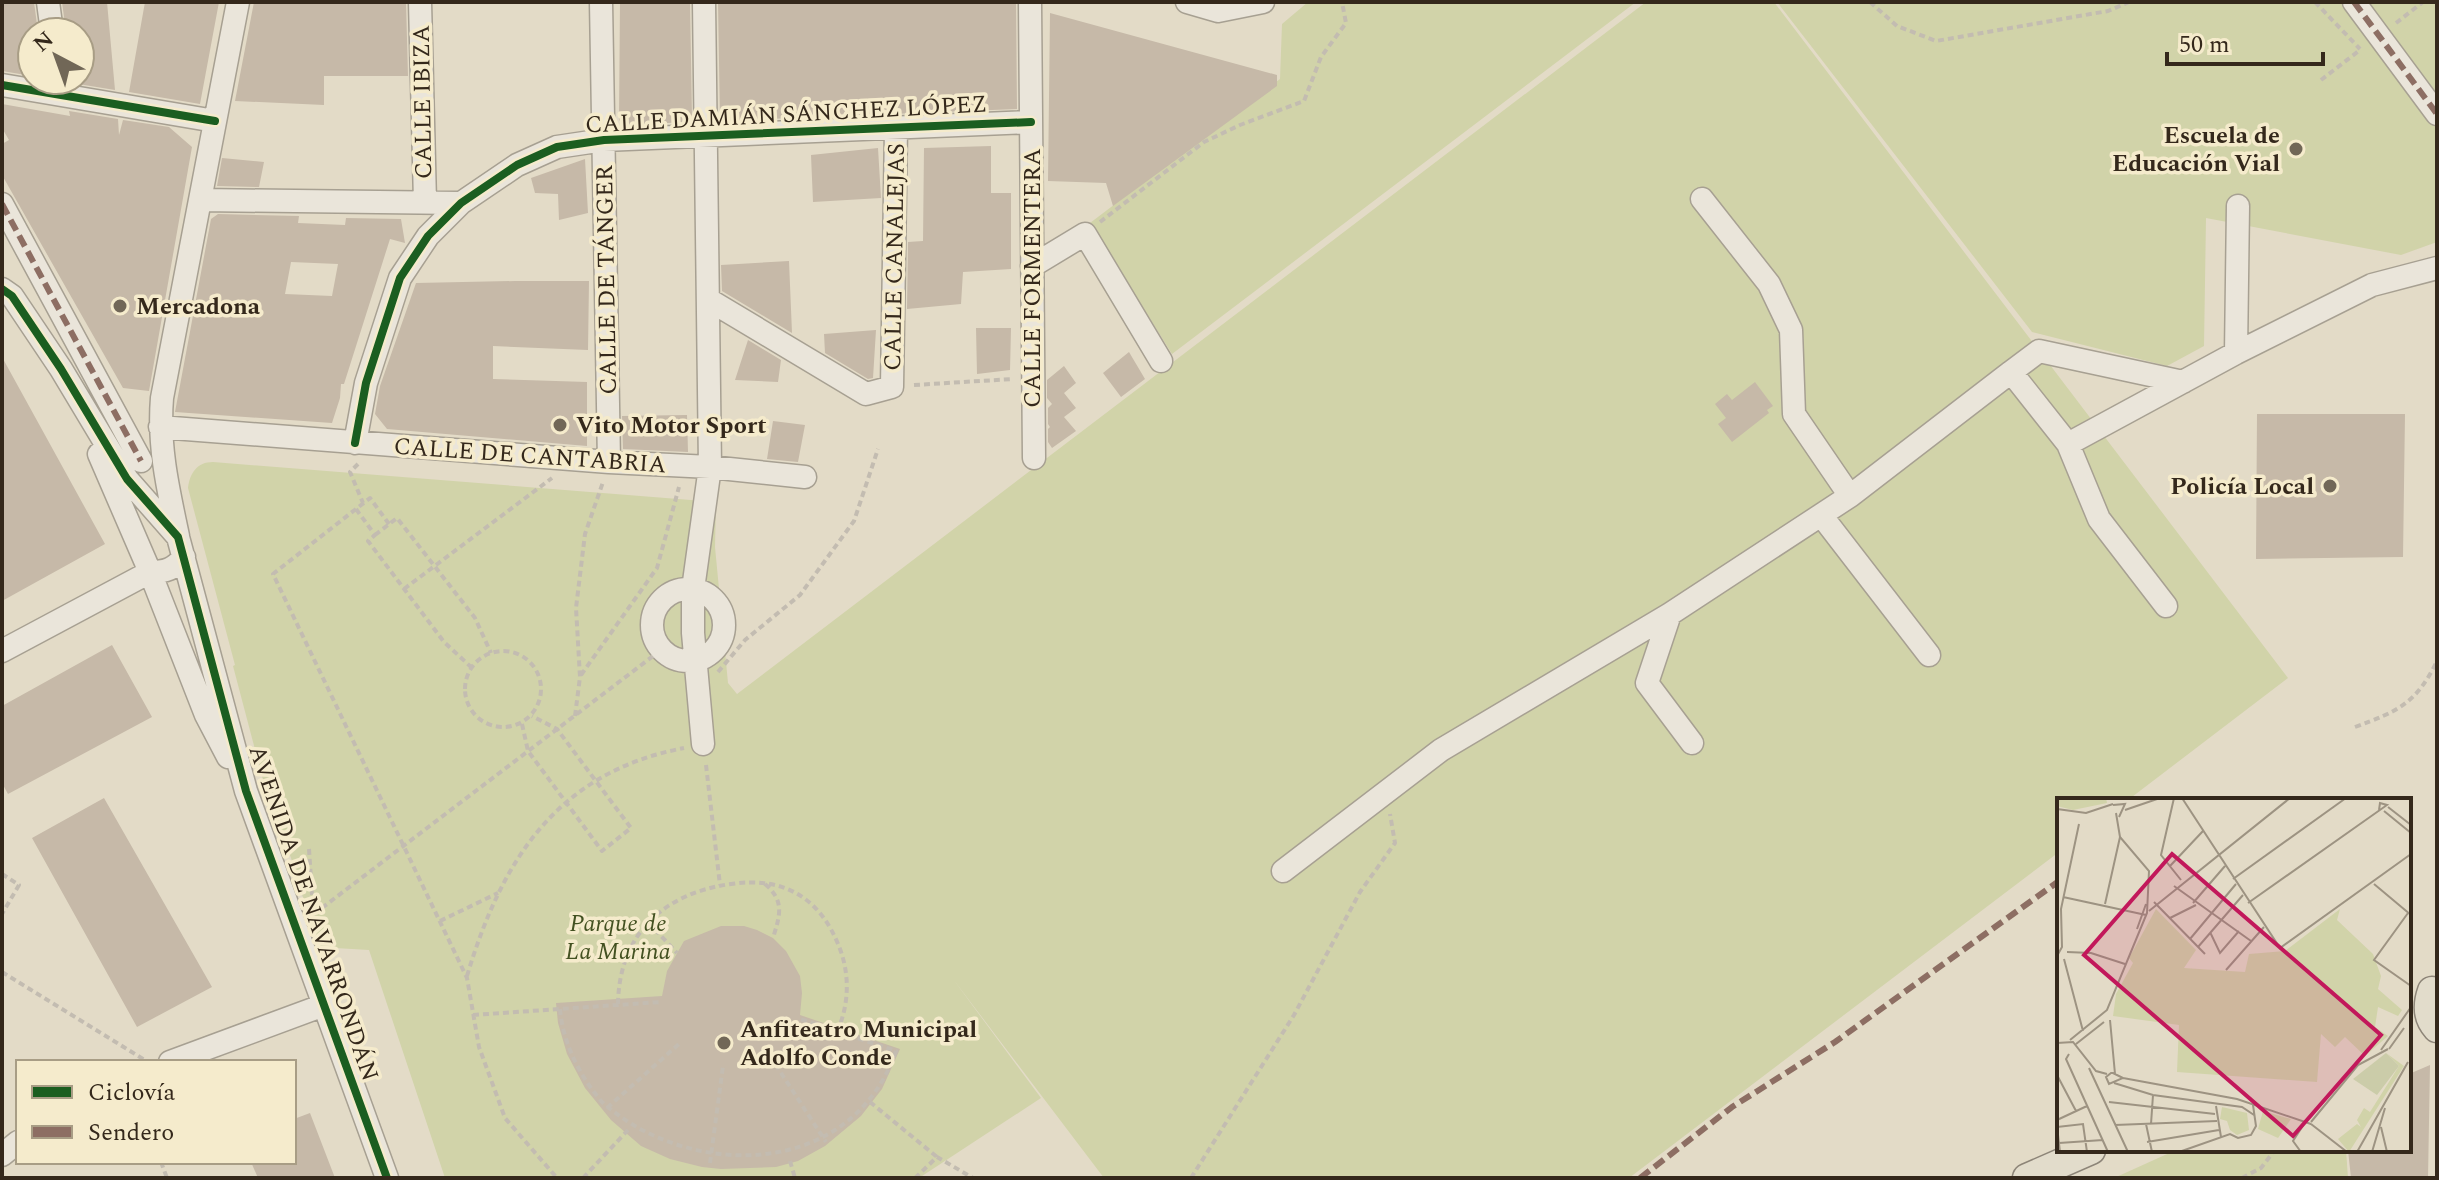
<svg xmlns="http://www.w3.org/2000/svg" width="2439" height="1180" font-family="Spectral,serif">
<rect width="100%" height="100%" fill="#e3dbc7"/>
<!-- green -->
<path fill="#d1d3a9" d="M1308 2H1636L1172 354 1090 223 1280 79 1282 24Z
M1646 2H1774L2288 678 2128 800H2059V852L1629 1178H1104L953 979 1041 1098 919 1178H445L369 950 318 947 291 858 267 795 233 666 235 665 188 488C190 473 197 462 213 462L716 502 715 547 728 683 737 694Z
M1777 2H2437V242L2401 255 2206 218 2204 346 2167 366 2032 332Z
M2176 1150H2346L2348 1178H2114Z"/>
<!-- building -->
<path fill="#c6b9a8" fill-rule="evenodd" d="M2 2H34L38 32H32V76L2 71Z
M62 2H107L115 90 66 82 80 80V32H66Z
M145 2H219L200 104 129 92Z
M254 2H406L408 76H324V105L235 101Z
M620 2H690L692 118 689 122 623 125 619 120Z
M718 2H1016L1017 109 720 121Z
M1050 13 1277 75V86L1113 206 1106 183 1048 181Z
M2 104 70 116 69 111 118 119 119 135 123 120 169 127 192 147 149 391 123 388 2 175V144L9 140 2 128Z
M991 146V193H1011V269L963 272 961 304 907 309 908 242 923 241 924 148Z
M878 148 881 198 813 202 811 155Z
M222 158 264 162 259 187 217 186Z
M585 159 588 213 559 220 558 194 535 193 531 178Z
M218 214 299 216 298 223 345 225 346 218 401 219 405 243 390 239 344 384H341L340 398 332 423 175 412 211 219ZM291 262 338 264 332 296 285 294Z
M789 261 792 333 722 291 721 265Z
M515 281H589L588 350 493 346V379L587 382V446L387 429 375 414 380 386 416 283Z
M976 328H1011L1010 370 977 374Z
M876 330 873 378 868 379 825 353 824 334Z
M748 340 781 360 778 382 735 380Z
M1129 352 1145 379 1121 397 1103 373Z
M2 357 105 544 2 601Z
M1064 366 1076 383 1064 393 1076 408 1064 417 1076 431 1052 448 1048 442V429L1050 427 1048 424V408L1052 404 1047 398V380Z
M1755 382 1773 406 1767 410 1769 413 1732 442 1718 424 1726 418 1715 404 1727 394 1732 400Z
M2257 414H2405L2403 557 2256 559Z
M687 415 688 452 623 449 622 416Z
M773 421 805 425 798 462 767 459Z
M112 645 152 717 8 794 2 783V706Z
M104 798 212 987 137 1027 32 838Z
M721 926H744L757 930 773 938 786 951 800 976 802 993 800 1015 900 1049 882 1089 861 1116 825 1146 798 1161 776 1167 721 1169 702 1167 670 1159 641 1146 611 1120 585 1088 567 1054 558 1023 556 1003 662 996 667 971 684 941Z
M2430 1065 2428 1178H2351L2348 1150H2409V1074Z
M310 1113 335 1178H258L251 1162H294V1119Z"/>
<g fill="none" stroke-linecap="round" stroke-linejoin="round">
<defs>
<path id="minor" d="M48 2 52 32
M420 2 425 202
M601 2 609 462
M1030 2 1034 458
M1187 2 1218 11 1263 2
M2354 2 2437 114
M2 85 215 121
M1702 199 1769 284 1791 330 1794 414 1850 496
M201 200 461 203
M2 204 141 461
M1032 266 1085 234 1161 361
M2 289 12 296 61 369 127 479 178 537 246 791 387 1178
M709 300 866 394 892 387 896 128
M2236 353 2238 206
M2011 372 2039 351 2183 382
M160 427 609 462 710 467 805 477
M355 443 366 383 400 278 428 236 461 203 517 165 557 147 604 140 1031 122
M2068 444 2099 519 2166 606
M99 454 150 572 206 715 228 757
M1821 515 1929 655
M178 536C168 489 158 446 162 398L238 2
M652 625a36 36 0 1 1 72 0a36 36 0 1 1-72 0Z
M1670 614 1647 683 1692 743
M2 651 150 572C166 572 174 569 184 557
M703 744 693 633V589L710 467 704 2
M1283 871 1441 750 1670 614 1850 496 2011 372 2068 444 2236 353 2372 285 2437 268
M170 1062 324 1005
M2 1155 18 1142"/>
<path id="major" d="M2432 991C2427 1005 2427 1017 2437 1028
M2027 1178 2091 1150"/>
</defs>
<!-- minor casing -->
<use href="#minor" stroke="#a7a092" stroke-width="25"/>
<!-- major casing -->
<use href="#major" stroke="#8d8578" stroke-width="31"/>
<!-- path -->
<path stroke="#c3bcb1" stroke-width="4" stroke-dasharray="6 4" stroke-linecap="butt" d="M1870 2 1897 26 1936 41 2108 11 2129 2
M2315 2 2360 49
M2396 23 2423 2
M2321 80 2360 50
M1100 222 1204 142 1240 125 1304 101 1321 57 1346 23 1342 2
M914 385 1013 379
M358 464 350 472 363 503
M356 509 273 574 467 978 479 1047 505 1118 557 1178
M389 524 370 498 356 509 375 535 368 541 444 642 471 667
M375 535 397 518 475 618 491 653
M404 589 552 478
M465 689a38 38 0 1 1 76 0a38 38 0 1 1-76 0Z
M718 672 745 640 800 595 854 521 878 449
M581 675 657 568 679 487
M575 716 580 677 576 608 585 534 603 482
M522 724 528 751 602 851 631 828 557 729 532 716
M2355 727C2398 711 2416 704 2437 661
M706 765 720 885
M309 849 313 910
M2 874 19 885 2 914
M765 884C785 901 780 915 773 938
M314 914 661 650
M440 921 498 893
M648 922 677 953
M2 972 148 1062
M467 976C502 859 558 772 684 748
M618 1004C619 934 664 893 731 884 784 876 821 898 840 949 850 976 849 1005 837 1032
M560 1009C563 1043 579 1075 602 1102 689 1180 851 1180 896 1051L800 1019
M473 1015 661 1002
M770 1056 826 1142
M870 1102 937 1157
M607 1108 680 1043
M790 1161 795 1178
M161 1162 167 1178
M710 1163 723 1066
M583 1178 628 1130
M915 1178 937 1157 973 1178
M1191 1178 1294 1015 1360 892 1395 843 1390 814
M2242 1178 2261 1168 2275 1150"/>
<!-- minor -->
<use href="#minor" stroke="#eae5da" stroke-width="22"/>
<!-- major -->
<use href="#major" stroke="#e2dccb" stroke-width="28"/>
<!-- quiet -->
<path stroke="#8d6e63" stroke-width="6" stroke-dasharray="12 6" stroke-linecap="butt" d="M2354 2 2437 114
M2 204 141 461
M1640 1178 1732 1107 1835 1042 2059 881"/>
<defs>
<path id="cycleway" d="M2 85 215 121
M2 289 12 296 61 369 127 479 178 537 246 791 387 1178
M355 443 366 383 400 278 428 236 461 203 517 165 557 147 604 140 1031 122"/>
</defs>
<!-- cycleway casing -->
<use href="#cycleway" stroke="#f5ebcc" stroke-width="13"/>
<!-- cycleway -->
<use href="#cycleway" stroke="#1b5e20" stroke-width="8"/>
</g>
<!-- markers -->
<g fill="#716757" stroke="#f5ebcc" stroke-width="3">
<circle cx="2296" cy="149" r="8"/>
<circle cx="120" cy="306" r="8"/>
<circle cx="560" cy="425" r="8"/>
<circle cx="2330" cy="486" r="8"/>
<circle cx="724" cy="1043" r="8"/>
</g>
<g text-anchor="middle" stroke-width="7" stroke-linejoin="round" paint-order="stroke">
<!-- street labels -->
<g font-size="24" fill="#34281b" stroke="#f5ebcc">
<text transform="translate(422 102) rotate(-91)" y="8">CALLE IBIZA</text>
<text transform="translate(786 114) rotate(-3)" y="8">CALLE DAMIÁN SÁNCHEZ LÓPEZ</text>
<text transform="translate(894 257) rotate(-89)" y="8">CALLE CANALEJAS</text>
<text transform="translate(1032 278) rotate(-90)" y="8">CALLE FORMENTERA</text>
<text transform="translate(606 280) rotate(-91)" y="8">CALLE DE TÁNGER</text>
<text transform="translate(530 455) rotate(4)" y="8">CALLE DE CANTABRIA</text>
<text transform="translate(314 913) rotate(71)" y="8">AVENIDA DE NAVARRONDÁN</text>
</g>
<!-- poi labels -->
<g font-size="24" font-weight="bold" fill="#34281b" stroke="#f5ebcc" text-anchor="start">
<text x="2280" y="143" text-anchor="end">Escuela de<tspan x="2280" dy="28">Educación Vial</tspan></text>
<text x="136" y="314">Mercadona</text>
<text x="576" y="433">Vito Motor Sport</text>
<text x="2314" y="494" text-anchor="end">Policía Local</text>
<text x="740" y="1037">Anfiteatro Municipal<tspan x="740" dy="28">Adolfo Conde</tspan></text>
</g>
<!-- park labels -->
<g font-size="24" font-style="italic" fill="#435121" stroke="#f5ebcc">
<text x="618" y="931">Parque de<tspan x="618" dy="28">La Marina</tspan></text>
</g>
</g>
<!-- overview -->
<g transform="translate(2057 798)">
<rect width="354" height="354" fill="#e3dbc7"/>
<path d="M0 0H49L50 5 16 12 0 8ZM99 111 139 152 127 170 188 174 192 156 228 153 283 111 280 122 316 156 324 178 321 191 345 212 341 218 321 209 318 229 331 238 308 258 288 239 278 249 264 236 260 284 120 274 122 227 56 218 59 196 76 165 72 160ZM329 255 347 268 292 354 281 341 300 326 304 329 300 322 307 310 313 314 342 268ZM165 309 190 315 192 332 180 337 173 332 170 323 163 321ZM206 313 234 321 221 340 201 331Z" fill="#d1d3a9"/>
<path d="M329 255 342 268 320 297 296 281Z" fill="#cbcca9"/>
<path fill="none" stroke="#9d9382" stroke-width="2" d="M117 0 104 57 124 82M125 0 223 150 354 56M56 7 68 6 62 19M331 9 354 27M0 11 29 15 56 6M68 12 103 0M327 13 354 35M113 68 146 33M176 81 289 0M317 86 354 117M117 88 194 143M6 99 89 117M97 104 148 156M136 105 168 68M191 105 330 7 323 5 322 12M48 106 63 39M92 113 233 0M351 115 317 162 354 188M113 120 139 107M80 131 89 106M153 134 163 155 182 133M133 141 179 86M141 149 186 97M10 154 34 155 68 166M0 158 5 149 4 111 22 26M7 161 26 233M169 172 207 129M53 222 58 276M13 242 50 212 90 115 92 73 63 39 59 15M0 245 16 244 39 273 50 276M19 246 47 224M332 251 347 230M324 252 354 209M12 256 9 261 51 354M32 270 71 354M54 275H56L66 280 52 286 49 279ZM0 277 19 313M66 280 180 301 254 326M57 285 96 297 185 309 197 317M52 304 158 316M159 308 164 339M0 322 30 308M254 324 301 267 331 251M89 326 95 354M94 326 96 297M254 326 290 354M58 327 160 323M0 328 3 354M0 329 26 326 30 354M324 329 330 354M90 344 162 332M2 345 46 342M122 354 173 336 181 340 194 337 199 328 196 307M244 354 236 343 247 326M300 354 351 264M315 354 328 310"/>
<path fill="#c2185b" fill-opacity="0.15" stroke="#c2185b" stroke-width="4" d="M115 56 324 237 236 338 27 157Z"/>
<rect width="354" height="354" fill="none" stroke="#34281b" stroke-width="4"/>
</g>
<!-- border -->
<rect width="2439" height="1180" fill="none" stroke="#34281b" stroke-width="8"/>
<!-- legend -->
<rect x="16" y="1060" width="280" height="104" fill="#f5ebcc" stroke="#a89d85" stroke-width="2"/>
<rect x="32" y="1086" width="40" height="12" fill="#1b5e20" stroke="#a89d85" stroke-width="2"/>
<text x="88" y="1100" font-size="24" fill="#34281b">Ciclovía</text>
<rect x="32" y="1126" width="40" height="12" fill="#8d6e63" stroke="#a89d85" stroke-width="2"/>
<text x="88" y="1140" font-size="24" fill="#34281b">Sendero</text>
<!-- north arrow -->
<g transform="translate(56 56) rotate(319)"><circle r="38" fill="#f5ebcc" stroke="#a89d85" stroke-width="2"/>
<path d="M0-6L14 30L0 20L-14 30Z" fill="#716757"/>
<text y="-12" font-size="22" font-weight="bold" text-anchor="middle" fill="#34281b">N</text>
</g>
<!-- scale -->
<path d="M2167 52v12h156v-12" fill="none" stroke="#34281b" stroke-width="4"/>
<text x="2179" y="52" font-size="24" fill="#34281b" stroke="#f5ebcc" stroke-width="6" paint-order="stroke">50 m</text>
</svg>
